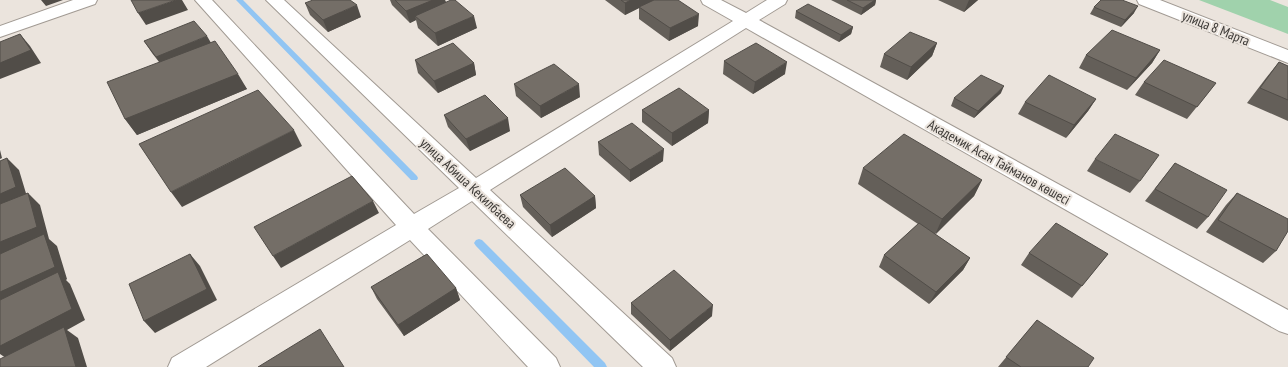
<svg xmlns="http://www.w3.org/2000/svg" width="1288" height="367" font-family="'PT Sans Narrow',sans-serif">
<rect width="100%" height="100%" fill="#ebe4dd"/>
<!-- green -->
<path fill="#a0d2ac" d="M1199 0H1270L1288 7V34Z"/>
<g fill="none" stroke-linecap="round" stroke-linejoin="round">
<!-- stream -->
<path fill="#91c5f3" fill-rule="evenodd" d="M236 0H243L417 176 418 178 417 180H411Z
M479 239 482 240 605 363 607 367H594L476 246 474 243 476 240Z"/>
<defs>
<path id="street" d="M73 0H97L95 4 0 37V26Z
M195 0H212L414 214 459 188 266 0H284L476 178 733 21 703 4 701 0H721L746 13 767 0H787L785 4 759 20 1288 310V334L1279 331 746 28 490 190 672 358 676 367H643L472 201 428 229 556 358 560 367H528L410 240 206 367H168L172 358 396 225Z
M1137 0H1160L1288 50V63L1139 4Z"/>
</defs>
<!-- street casing -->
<use href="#street" stroke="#a19a93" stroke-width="2"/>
<!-- street -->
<use href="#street" fill="#fff" fill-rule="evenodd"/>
</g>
<!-- wall -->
<path fill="#645f59" d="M390 0H445L446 2 477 28 438 46 418 28 416 20 410 23 392 5Z
M605 0H678L698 26 669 41 639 19V8L625 15Z
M831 0H876L875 5 861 15Z
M938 0H978L964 12Z
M305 3 361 17 328 32 310 15Z
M1094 7 1134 13 1121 27 1090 14Z
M796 11 853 27 851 34 839 42 795 18Z
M144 41 211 43 247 89 137 135 125 119 159 62 152 53Z
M937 43 932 56 907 80 880 67 884 54Z
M1160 50 1152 63 1127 90 1079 68 1086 55Z
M415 60 474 63 476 75 438 93 418 73Z
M724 61 785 74 753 94 723 74Z
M1279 62 1288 66V121L1247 103 1266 78Z
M1144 82 1216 83 1187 119 1135 95Z
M514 84 580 97 541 118 516 96Z
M1001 93 974 118 951 106 954 98Z
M1096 99 1088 111 1066 138 1018 114 1025 102Z
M642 110H709L708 123 672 146 642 122Z
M444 115 510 131 470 151 448 127Z
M598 142 663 161 630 182 599 155Z
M1095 159 1140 181 1130 193 1087 171Z
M1175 163 1208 217 1197 229 1145 201Z
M863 168 982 180 974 196 935 234 970 258 963 270 929 304 879 267 884 255 918 224 858 184Z
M1237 193 1276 251 1263 263 1206 232 1226 205Z
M520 195 595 196 596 208 552 237 523 207Z
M1029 253 1108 254 1072 298 1021 265Z
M371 287 456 288 460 300 404 336 377 299Z
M631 303 712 316 670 351 631 314Z
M1037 320 1088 367H998Z"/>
<!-- shaded-wall -->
<path fill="#514d48" d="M41 0H63L46 6Z
M176 0H182L188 10 146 25 138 13Z
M433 0H445L447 8 415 16 416 20 410 23 406 11Z
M631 0H655L639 7V8L625 15V3Z
M875 0H876L875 5 861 15 863 8Z
M969 0H978L964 12Z
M357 5 361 17 328 32 323 20Z
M1138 6 1134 13 1121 27 1125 20Z
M699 14 698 26 669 41 670 28Z
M474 16 477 28 438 46 435 33Z
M853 27 851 34 839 42 841 35Z
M20 34 30 46 41 63 0 79V63Z
M207 36 214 48 164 69 156 57Z
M937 43 932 56 907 80 911 67Z
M1160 50 1152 63 1127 90 1136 78Z
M787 62 785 74 753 94 755 82Z
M474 63 476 75 438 93 434 81Z
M238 74 247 89 137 135 125 119Z
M579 84 580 97 541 118 540 106Z
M1004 86 1001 93 974 118 978 111Z
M1096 99 1088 111 1066 138 1074 125Z
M709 110 708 123 672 146V133Z
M508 118 510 131 470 151 466 139Z
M294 130 302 146 182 207 171 192Z
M664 149 663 161 630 182V170Z
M0 150 2 158 0 159Z
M7 158 19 170 28 200 0 211V194Z
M982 180 974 196 935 235 942 219Z
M28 193 40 205 49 239 57 246 67 279 66 280 70 284 85 320 67 330 78 338 87 367H76L9 360 0 354V242Z
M595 196 596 208 552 237 550 225Z
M373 201 379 213 281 268 273 256Z
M190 254 200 266 217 300 155 333 144 321Z
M970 258 963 270 929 304 936 292Z
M456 288 460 300 404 336 398 325Z
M713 305 712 316 670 351V340Z"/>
<!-- building -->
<path fill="#746e67" stroke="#514d48" d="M131 0H176L138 13Z
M313 0H350L357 5 323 20 305 3Z
M395 0H433L406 11Z
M451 0H455L474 16 435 33 415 16Z
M621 0H631L625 3Z
M654 0H678L699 14 670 28 639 7Z
M847 0H875L863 8Z
M1101 0H1122L1138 6 1125 20 1094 7Z
M808 4 853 27 841 35 796 11Z
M194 21 207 36 156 57 144 41Z
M1112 30 1160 50 1136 78 1086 55Z
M910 32 937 43 911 67 884 54Z
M20 34 31 50 0 63V42Z
M215 41 238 74 125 119 107 82Z
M453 43 474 63 434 81 415 60Z
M756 43 787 62 755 82 724 61Z
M1164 60 1216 83 1197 107 1144 82Z
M1279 62 1288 66V100L1260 88Z
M554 64 579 84 540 106 514 84Z
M981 75 1004 86 978 111 954 98Z
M1049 75 1096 99 1074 125 1025 102Z
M679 88 709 110 672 133 642 110Z
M258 90 294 130 171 192 139 144Z
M485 95 508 118 466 139 444 115Z
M632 123 664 149 630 170 598 142Z
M904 134 982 180 942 219 863 168Z
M1115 134 1159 155 1140 181 1095 159Z
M7 158 16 187 0 194V161Z
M1175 163 1227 190 1208 217 1155 189Z
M565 168 595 196 550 225 520 195Z
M352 176 373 201 273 256 254 227Z
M28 193 37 227 0 242V204Z
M1237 193 1288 219V231L1276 251 1218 220Z
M919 223 970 258 936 292 884 255Z
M1056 223 1108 254 1082 286 1029 253Z
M44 234 55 267 0 292V254Z
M190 254 207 289 144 321 129 284Z
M427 254 456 288 398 325 371 287Z
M674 270 713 305 670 340 631 303Z
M58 272 72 309 0 346V300Z
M1037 320 1094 358 1088 367H1021L1006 357Z
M64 327 76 367H0V359Z
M320 329 344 367H258Z"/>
<g text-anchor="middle" stroke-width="4" stroke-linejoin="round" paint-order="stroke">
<!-- street labels -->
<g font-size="14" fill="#3c3936" stroke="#ebe4dd">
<text transform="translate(1216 28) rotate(22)" y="5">улица 8 Марта</text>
<text transform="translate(999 162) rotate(29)" y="5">Академик Асан Тайманов көшесі</text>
<text transform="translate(468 183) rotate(43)" y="5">улица Абиша Кекилбаева</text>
</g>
</g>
</svg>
